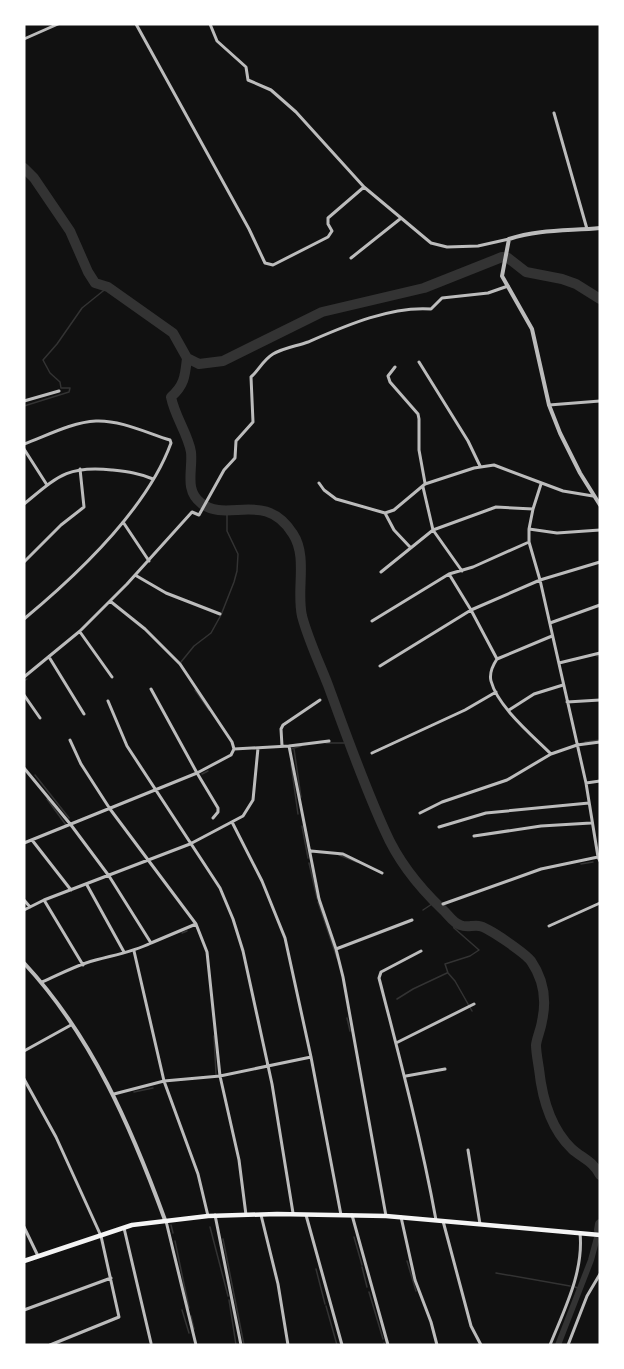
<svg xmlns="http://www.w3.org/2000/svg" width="624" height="1369" font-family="'Golos Text',sans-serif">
<rect width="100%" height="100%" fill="#111"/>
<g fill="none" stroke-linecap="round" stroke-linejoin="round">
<!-- stream -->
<path stroke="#333" stroke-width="1.5" d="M24 406 69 392 70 388H61L60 382 50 373 43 360 57 344 82 308 108 287
M24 501H25
M597 656 600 655
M181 662 194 646 211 633 221 615 234 582 237 571 238 554 227 531V510
M24 681 27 679
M195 690 209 710
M585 742 600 740
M326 743H344L348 740
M291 749 301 746
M294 749 301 797
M291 764 298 814
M202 774 208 771
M35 775 69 818
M47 799 66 825
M302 826 308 858
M339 855 357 862
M309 863 317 898
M581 864 593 862
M318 902 337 958
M423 910 435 902
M452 920 454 928 479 950 470 956 445 964 448 973 455 981 472 1011
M182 933 187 931
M397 999 413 989 447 973
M347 1018 350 1031
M214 1036 216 1074
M134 1092 153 1088
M171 1225 173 1233
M210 1227 228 1296
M354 1237 362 1265
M223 1239 244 1345
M175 1241 189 1308
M407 1261 416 1291
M362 1267 367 1287
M316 1269 325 1304
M496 1273 570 1286
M575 1287 580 1289
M369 1292 383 1339
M229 1300 236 1345
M326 1306 337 1345
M182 1310 189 1333
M191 1316 194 1329
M384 1343 385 1345"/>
<!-- canal -->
<path stroke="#333" stroke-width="6" d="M558 1345 591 1260 599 1230"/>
<!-- river -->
<path stroke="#333" stroke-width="10" d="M24 168 34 178 70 231 88 272 95 283 108 287 173 333 187 358 199 364 223 361 322 312 424 288 502 257 508 258 526 272 562 279 576 284 600 299
M187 358C185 375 185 385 171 397 175 417 188 434 191 452 193 470 184 490 201 503 227 524 265 489 293 534 308 557 296 590 302 616 308 639 319 662 328 685 346 734 363 783 385 831 398 861 419 887 442 909 449 915 452 922 460 925 467 928 472 925 479 926 488 927 526 954 531 961 544 980 547 999 542 1021 541 1029 537 1037 536 1045 536 1052 538 1062 539 1069 542 1097 551 1129 572 1149 582 1158 594 1162 600 1175
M599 1230 600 1224"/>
<!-- minor -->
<path stroke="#bcbcbc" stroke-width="3" d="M136 24 249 229 265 263 273 265 328 237 332 231 328 224V218L364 187
M210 24 217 41 246 67 248 80 271 90 296 112 364 187 431 243 447 247 478 246 509 239
M24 39 58 24
M554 113 587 229
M351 258 400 219
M419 362 468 441 480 466
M395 367 388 376 390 382 418 414 419 419V450L425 483
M24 401 59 391
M549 405 600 401
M24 444C46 436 72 422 96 421 121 420 147 433 170 440L171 443C147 509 77 575 24 619
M24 449 47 485
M319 483 324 490 336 499 385 513 394 510 425 484 474 468 494 465 563 491 593 496
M541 484 533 509 529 529V542L540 580 586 783 598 857 600 861
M423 487 433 530 462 571
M24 504C57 477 67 465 112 470 129 472 138 473 153 479
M385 513 394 530 410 547
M123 522 149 561
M529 529 557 533 600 530
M24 562 61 525 84 507 80 469
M381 572 433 530 496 507 533 509
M449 574 471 610 497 659C493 665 489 673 491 681 498 707 532 735 551 754
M135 575 166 593 220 614
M110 601 145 629 180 664 232 742 234 749 231 755 197 773 218 808V812L213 818
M372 621 449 574 473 567 529 542
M550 623 600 605
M80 632 112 677
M49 657 84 714
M497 659 552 636
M559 663 600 653
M380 666 471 610 540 580 600 562
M24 677 80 631 127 584 192 512 199 515 224 470 235 458 236 441 253 422 251 377C259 370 263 360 273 354 283 348 297 346 308 342 345 326 390 306 431 309L442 298 488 293 508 286
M24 695 40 718
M108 701 127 746 220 888 233 919 243 951 272 1084 293 1213
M567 702 600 700
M509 710 534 694 563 685
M70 740 81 764 110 809 196 924 207 952 220 1076 239 1160 246 1215
M282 746 281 729 283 725 320 700
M289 746 319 899 336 949 343 977 386 1216
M234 749 289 746 329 741
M372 753 465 710 496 692
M24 768 71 825 109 876 151 943C131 953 108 956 86 963 71 968 56 976 42 982
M586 783 600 781
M420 813 442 802 507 780 551 754 577 745 600 742
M232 822 262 881 285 938 311 1057 341 1215
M439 827 486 813 589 803
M474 836 541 826 591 823
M32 840 71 890
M24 843 197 773 151 689
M311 851 343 854 382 873
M87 885 124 952
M24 900 30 907
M44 900 83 965
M443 904 541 869 598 857
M24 910 44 900 190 844 243 816 253 800 258 748
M549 926 600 903
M151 943 196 924
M336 949 412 920
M134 951 164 1081 198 1174 208 1216
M421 951 381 972 379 978C400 1059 421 1138 436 1220
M396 1043 474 1004
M24 1051 71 1025
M406 1076 445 1069
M24 1079 56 1137 101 1236 119 1317 50 1345
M114 1094 164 1081 220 1076 311 1057
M468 1150 480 1224
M215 1215 241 1345
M261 1215 278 1284 288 1345
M306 1215 342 1345
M352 1215 388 1345
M401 1217 415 1280 431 1322 437 1345
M166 1221 196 1345
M443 1221 471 1326 481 1345
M24 1227 38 1256
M124 1228 151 1343
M24 1310 111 1278
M550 1345C564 1310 584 1272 580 1233
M568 1345 587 1296 600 1274"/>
<!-- tertiary -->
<path stroke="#bcbcbc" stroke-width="4" d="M600 228C569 231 538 229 509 239L502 276 532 329 549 405 560 433 580 473 600 505
M24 963C92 1036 131 1127 165 1220"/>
<!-- secondary -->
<path stroke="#f5f5f5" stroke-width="4.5" d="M24 1261 132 1225 208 1216 277 1214 386 1216 600 1235"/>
</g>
<!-- border -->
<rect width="624" height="1369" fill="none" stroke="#ffffff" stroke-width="51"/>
</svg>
